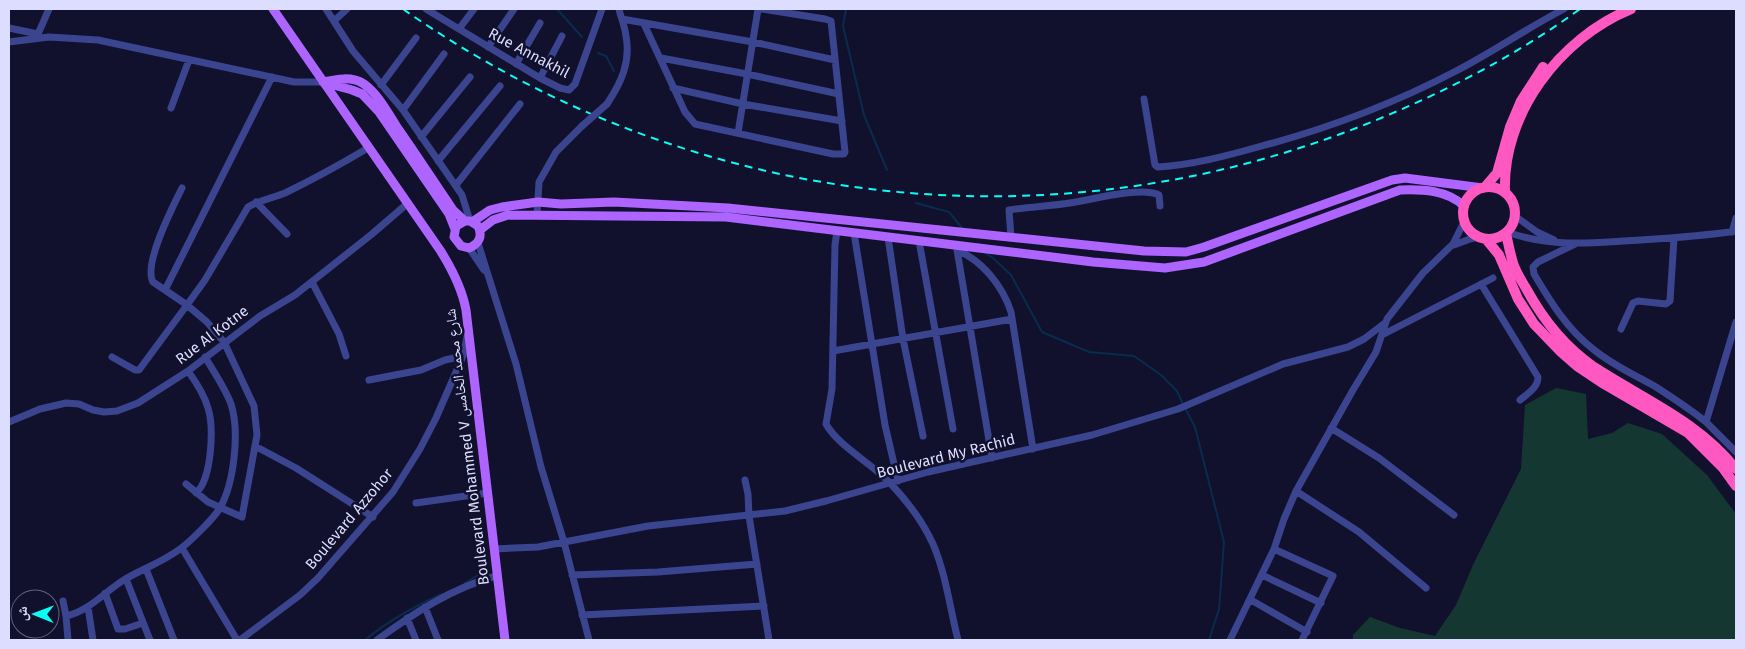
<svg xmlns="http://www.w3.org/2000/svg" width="1745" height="649" font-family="'Fira Sans','Noto Naskh Arabic',sans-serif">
<rect width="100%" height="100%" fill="#11112d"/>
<!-- green -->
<path fill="#143831" d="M1556 388 1586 394 1588 439 1612 433 1628 423 1662 434 1707 475 1736 514V640H1353V635L1370 617 1400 628 1435 636 1456 605 1473 565 1521 469 1525 405Z"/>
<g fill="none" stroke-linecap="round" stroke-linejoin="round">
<!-- stream -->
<path stroke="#092c4e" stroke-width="2" d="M557 9 582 37
M846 9 843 26 864 115 887 170
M598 53 606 56 614 71
M916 203 949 212 962 228
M983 252 992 257 1011 275 1042 332 1089 352 1134 356 1161 375 1177 391 1183 404
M1185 408 1195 427 1224 542 1219 609 1209 640
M465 583 486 570
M365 640C388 621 415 606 442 594"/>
<!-- minor -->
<path stroke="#3b448e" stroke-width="7" d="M326 9 353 51 403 110 462 195 470 221
M426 9 540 78 560 88 569 90 575 84 602 9
M622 19 753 42 835 60
M334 21 347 9
M644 24 685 112 695 124 833 154H844L845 152 831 21 825 19 762 9
M9 28 38 34V38
M459 29 474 9
M38 34 49 9
M9 42 49 37 98 40 294 82H323
M488 47 514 9
M661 58 747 74 839 94
M516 64 540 23
M540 78 562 36
M381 85 416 38
M673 88 743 104 842 121
M1144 99 1155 165 1158 167C1192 165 1226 156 1258 147 1327 129 1393 104 1456 71 1493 52 1527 28 1564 9
M607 104C621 83 631 62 626 36 625 27 621 18 619 9
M171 108 189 60
M403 110 444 54
M738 133 758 9
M421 137 470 77
M438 161 500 86
M456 185 520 104
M256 202 287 234
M537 215 539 182 556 152 582 126
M1515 216 1537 232 1554 240
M837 231 835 245 832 389 826 424C838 446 874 465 891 484 907 501 923 522 933 544 946 574 950 609 958 640
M1507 232C1551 248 1595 243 1640 240 1672 238 1704 236 1736 231
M1732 232 1736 218
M854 233 885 425 898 481
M888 237 903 339 923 436
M1011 237 1009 210C1029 207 1050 206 1070 203 1091 200 1141 186 1159 195L1160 206
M919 241 953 429
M478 243 516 364 541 467 564 542 589 640
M1575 244 1538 262 1533 267 1534 274C1550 301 1567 329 1593 349 1612 365 1635 375 1656 387 1673 398 1690 409 1706 422L1736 322
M1454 245 1470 239 1478 237
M958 246 957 250 992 458
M469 248 484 270
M957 250C983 261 1003 287 1011 312L1033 449
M312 282 339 334 346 356
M1481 284 1538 377C1538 388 1527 394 1520 400
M165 290 153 282C143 264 173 206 182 188
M1621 329 1633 303 1638 301 1666 304 1670 301 1674 238
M1382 335 1493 278
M833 351 1012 319
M112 357 135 370H139L187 305 165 290 272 77
M188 371C196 382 204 394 208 408 214 427 212 479 196 493
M369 380 421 370 445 360 463 356
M9 422 40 409 66 403 79 404 93 410 104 412 117 411 138 403 188 371 260 316 295 295 372 234 408 203
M1706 422 1736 452
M1331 428 1379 458 1454 515
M255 446 296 468 373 517
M745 480 748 494 749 516 769 640
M186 484 208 502 242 517 257 435 254 406 224 342 207 322 187 305 205 280 248 207C260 200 273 198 285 193 314 179 341 164 368 148
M1296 491 1359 532 1426 588
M416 503 487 493
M182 548 237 640
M494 549 538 547 648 526 785 511 826 501 928 472 1092 435 1178 409 1283 364 1348 347 1364 339 1385 323
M1274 549 1333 576 1302 640
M146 569 174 640
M572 575 658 572 757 564
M1262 575 1321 603
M126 579 150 640
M105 593 118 629H125L143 623
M1251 600 1307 632
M63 601 66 616 68 640
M88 607 93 640
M425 607 438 640
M582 615 764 606
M66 616C90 611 106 590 127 578 145 568 164 561 180 549 191 541 213 519 220 508 234 483 240 432 231 404 225 388 214 372 205 357
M407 618 416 640
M240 640 300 595 318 578 393 492 420 449 436 418 463 356 467 337
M377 640C414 613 452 588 496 576
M1230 640 1274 549 1284 519 1296 491 1353 390 1376 352 1387 319 1423 273 1453 244 1464 222"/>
<!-- major -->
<path stroke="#ae64ff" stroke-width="9" d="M273 9 440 250C452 269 462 288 466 310L505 640
M323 82C336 79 352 76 364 84 378 94 388 113 397 127 416 154 434 182 453 210L465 221H470L478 226C483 236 479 244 469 248L461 246 454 237 456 226 465 221
M326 83 352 90 362 94 379 112 449 214 455 229
M472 222 490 210 502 207 538 202 561 204 614 202 728 208 1144 251 1186 252 1204 247 1392 180 1405 178 1483 188
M480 230 493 220 508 215 726 217 1093 262 1165 268 1204 262 1400 190C1422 189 1447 190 1464 206"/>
<!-- highway -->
<path stroke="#ff58c1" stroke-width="10" d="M1463 213a26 26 0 1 1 52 0a26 26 0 1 1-52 0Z
M1485 187 1497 173 1510 127 1521 101 1543 67
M1505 192C1502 114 1560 38 1631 9
M1506 233C1508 243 1510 253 1513 263 1516 273 1522 281 1527 290 1544 321 1565 347 1594 367 1643 399 1698 421 1736 469
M1486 239 1499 255 1518 299 1534 324 1561 352 1577 366 1604 384 1688 433 1723 468 1736 486"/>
<!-- rail -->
<path stroke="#09fff3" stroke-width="2" stroke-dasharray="8 6" stroke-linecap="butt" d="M403 9C685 207 1043 252 1364 125 1439 95 1514 57 1580 9"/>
<!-- minor-bridge -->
<path stroke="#3b448e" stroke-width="7" d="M582 126 607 104"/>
</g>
<g text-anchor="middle" stroke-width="5" stroke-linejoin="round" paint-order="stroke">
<!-- street labels -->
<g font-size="15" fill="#dddeff" stroke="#11112d">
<text transform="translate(529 53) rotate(28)" y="5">Rue Annakhil</text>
<text transform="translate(212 335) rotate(-37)" y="5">Rue Al Kotne</text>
<text transform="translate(467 447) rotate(-97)" y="5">Boulevard Mohammed V شارع محمد الخامس</text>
<text transform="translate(946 456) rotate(-14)" y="5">Boulevard My Rachid</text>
<text transform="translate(349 519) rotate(-50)" y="5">Boulevard Azzohor</text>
</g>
</g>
<!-- border -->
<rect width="1745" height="649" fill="none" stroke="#dddeff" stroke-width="20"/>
<!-- north arrow -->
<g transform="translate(35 614) rotate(271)"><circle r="24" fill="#11112d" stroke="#636381"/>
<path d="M0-4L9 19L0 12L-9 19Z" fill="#09fff3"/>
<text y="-8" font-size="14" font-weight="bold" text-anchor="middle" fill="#dddeff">ش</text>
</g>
</svg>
